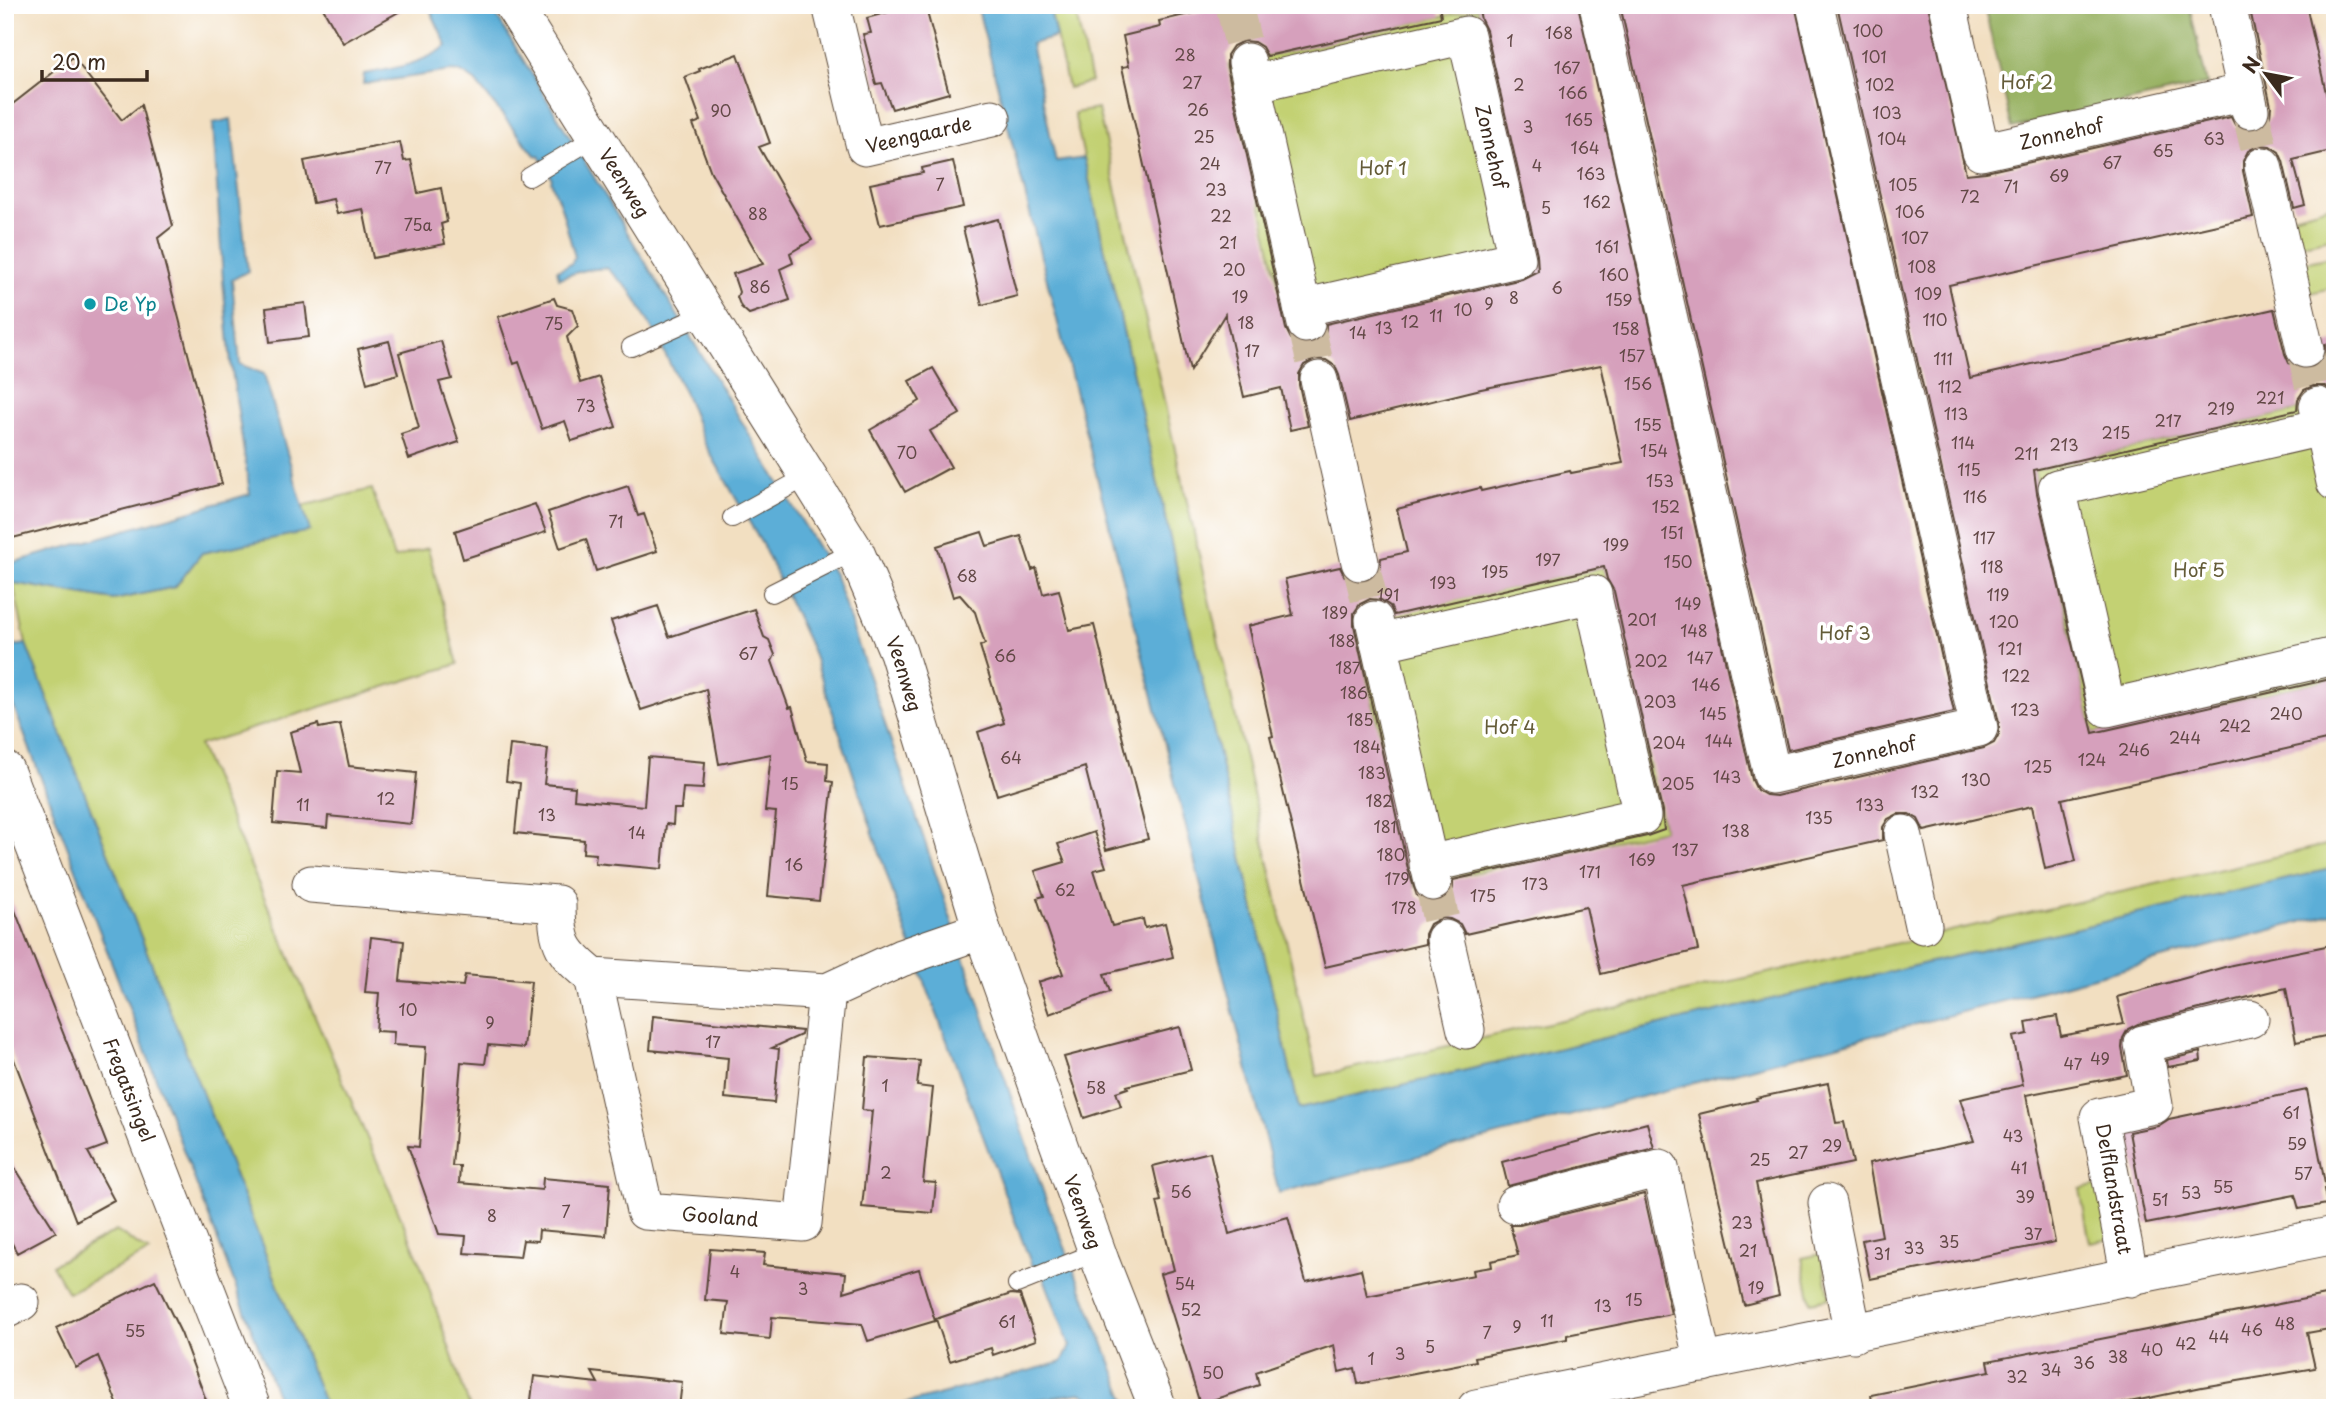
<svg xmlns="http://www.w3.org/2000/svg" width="2340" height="1413" font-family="'Playpen Sans',sans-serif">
<rect width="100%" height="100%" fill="#fff"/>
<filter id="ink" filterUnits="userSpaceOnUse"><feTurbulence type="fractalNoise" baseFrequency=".0143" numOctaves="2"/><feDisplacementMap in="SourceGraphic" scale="14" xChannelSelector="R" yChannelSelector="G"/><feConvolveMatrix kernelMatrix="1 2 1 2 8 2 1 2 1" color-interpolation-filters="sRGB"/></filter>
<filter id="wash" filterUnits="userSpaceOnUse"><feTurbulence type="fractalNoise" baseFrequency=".00686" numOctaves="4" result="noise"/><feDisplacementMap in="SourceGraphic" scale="28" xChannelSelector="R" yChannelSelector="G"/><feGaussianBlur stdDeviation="1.57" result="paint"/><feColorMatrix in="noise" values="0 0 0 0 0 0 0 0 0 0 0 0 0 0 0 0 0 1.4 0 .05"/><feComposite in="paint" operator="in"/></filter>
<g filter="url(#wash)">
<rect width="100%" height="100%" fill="#f2dfc1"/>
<!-- green -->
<path fill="#c3d173" stroke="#7f7e48" stroke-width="2" d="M1049 5H1074L1091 82 1068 88Z
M1478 8 1538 271 1288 327 1229 65Z
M1098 109 1317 1076 2335 843V868L1299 1109 1074 113Z
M2335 204V237L2289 247 2282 219Z
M2335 256V287L2299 296 2294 265Z
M2335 402V678L2093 733 2034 470Z
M372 489 394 558 428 548 458 664 199 745 418 1257 470 1408H326L26 644 13 583 114 600 175 587 202 553 309 531 302 506Z
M1604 567 1664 830 1414 886 1355 623Z
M2099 1185 2110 1239 2090 1243 2080 1189Z
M116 1231 149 1252 68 1293 52 1265Z
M1821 1254 1830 1298 1811 1302 1802 1258Z"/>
<!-- forest -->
<path fill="#9ab365" stroke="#6a6e42" stroke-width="2" d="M1984 5H2189L2207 84 2012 128Z"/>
<!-- water -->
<path fill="#5caed7" stroke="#4c6c7a" stroke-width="2" d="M428 5H490L835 576 1045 1197 1129 1408H1097L1093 1400 1081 1393 983 1408H888L1062 1362 1070 1346 1040 1268 1032 1266 906 932 812 650 763 546 705 444 686 396 652 328 631 291 607 268 585 270 559 278 557 270 571 264 575 257 562 210 551 181 552 179 539 156 535 155 475 81 461 72 451 71 363 84 364 74C393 69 422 64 447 46Z
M977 5H1049L1056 37 1031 44 1056 162 1084 158 1299 1109 2335 868V913L1279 1193Z
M231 119 248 271 232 280 240 364 264 374 310 531 202 553 175 587 114 600 13 583 5 585V565L250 494 231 364 223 281 213 123Z
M26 644 326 1408H282L5 684V647Z"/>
<g id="blocks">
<!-- building -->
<path fill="#d6a0bc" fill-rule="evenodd" d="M321 5H411L343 43Z
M914 5H925L949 93 892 109 882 83 876 84 863 34 871 33 867 18Z
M1228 5H1439L1441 17 1267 56 1262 47 1254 42 1243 41 1233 46 1227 55V67L1286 329 1291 339 1299 344 1310 345 1321 339 1326 331V324L1522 279 1538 271 1537 254 1486 30 1481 20 1478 5H1578L1752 780 1757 790 1766 795 1776 796 1984 748 1994 743 1999 734V723L1837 5H1928L1966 174 1986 172 2231 117 2235 125 2243 130H2255L2265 125 2270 116 2271 106 2249 5H2306L2335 132V150L2293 160 2305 205 2294 208 2283 161 2279 152 2270 146 2259 145 2248 151 2243 161V171L2253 217 1949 285 1970 378 2274 309 2285 354 2289 363 2298 369 2309 370 2319 365 2325 356V344L2335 342V394L2325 386H2313L2304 390 2298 399 2297 410 2034 470 2037 493 2093 733 2335 678V738L2062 799 2076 861 2045 869 2032 806 1924 831 1918 819 1909 814H1898L1888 819 1883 827V840L1683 885 1698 950 1601 974 1586 907 1465 934 1460 924 1450 919 1441 918 1430 924 1425 934V944L1325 967 1274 753 1270 737 1273 736 1248 626 1293 615 1285 579 1340 567 1345 577 1353 582 1364 583 1374 578 1380 569 1381 558 1407 552 1397 509 1480 488 1481 491 1570 471 1571 473 1623 463 1601 365 1481 389 1350 421 1339 375 1335 366 1326 360 1315 359 1304 365 1299 374V385L1308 426 1290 430 1281 388 1244 397 1225 314 1190 371 1122 67 1129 66 1123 36 1160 27 1159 21ZM1604 567 1607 579 1614 591 1662 811 1664 830 1647 836 1453 880V889L1447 898 1437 903 1426 902 1417 896 1408 869 1354 625V613L1360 604 1370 599 1381 600 1390 606 1394 615Z
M1620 5H1795L1954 712 1788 750Z
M738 54 770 143 759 147 812 240 790 253 793 263 780 269 790 300 749 314 741 307 737 297 739 292 733 274 763 264 711 172 693 124 701 121 685 77 700 71 699 69Z
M73 57 122 120 141 105 173 226 158 238 222 484 5 540V110Z
M400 142 404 161 411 160 418 193 441 188 447 222 441 224 445 244 373 258 363 209 337 214 333 199 313 203 304 161Z
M953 161 963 207 880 225 870 184 923 173 922 168Z
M998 219 1017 296 982 305 963 228Z
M554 298 557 305 572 309 578 326 567 337 580 383 599 377 616 427 572 441 565 421 542 429 519 362 514 364 498 317Z
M305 303 309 337 270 342 266 308Z
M389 341 398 374 367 383 358 349Z
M441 341 452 379 439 382 459 442 409 459 401 434 419 428 399 353Z
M933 368 960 414 930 431 951 467 905 492 870 430 920 401 909 381Z
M628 486 638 516 644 514 657 551 596 571 586 539 560 548 548 512Z
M535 504 546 532 463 559 455 531Z
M982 532 987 546 1021 536 1032 570 1036 568 1043 594 1059 590 1069 630 1094 625 1148 839 1106 850 1085 767 997 795 978 732 1004 723 980 646 985 644 975 612 960 595 953 597 937 546Z
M658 606 669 637 754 609 764 637 769 640 775 655 772 661 789 708 792 707 807 761 828 763 827 781 833 782 819 901 768 896 776 812 765 811 771 754 719 764 706 689 641 710 611 621Z
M318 724 319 728 340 724 349 766 416 773 411 824 328 816 327 828 273 823 277 771 300 773 290 732Z
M510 745 548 749 544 784 575 787 574 799 644 806 648 757 705 762 703 789 683 788 681 809H674L673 825 666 824 662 869 595 863 596 854 583 853 584 840 515 833 520 783 506 781Z
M1094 832 1106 867 1094 870 1112 926 1143 919 1145 928 1165 923 1173 957 1104 974 1110 992 1049 1014 1038 982 1063 974 1037 898 1044 896 1035 871 1065 862 1058 844Z
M7 890 107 1145 88 1152 114 1200 76 1221 5 1036V891Z
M371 937 404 941 400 981 463 986 465 975 531 981 524 1048 488 1045 485 1064 461 1062 452 1166H460L459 1183 542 1190 543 1178 610 1184 606 1236 539 1230 538 1241 523 1240 520 1257 464 1253 466 1236 439 1234 408 1146 419 1147 426 1047 393 1045 394 1032 376 1031 379 993 365 992Z
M2331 945 2335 968V1034L2296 1042 2286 988 2138 1024 2128 1029 2123 1038 2122 1048 2127 1075 2026 1095 2055 1242 1870 1279 1862 1240 1882 1236 1869 1163 1974 1141 1960 1099 2023 1085 2013 1037 2028 1034 2026 1022 2057 1016 2061 1036 2124 1024 2117 997 2232 965Z
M653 1016 802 1031 801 1035 772 1048 779 1049 774 1103 725 1098 728 1058 650 1050Z
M1180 1027 1191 1070 1127 1086 1128 1088 1116 1092 1121 1106 1084 1118 1064 1057Z
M2200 1052 2201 1061 2168 1067 2167 1060Z
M867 1057 920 1061 917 1086 933 1088 923 1182 936 1183 933 1213 862 1207 872 1111 862 1110Z
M1828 1083 1836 1123 1844 1122 1853 1163 1756 1183 1779 1296 1744 1305 1699 1114 1757 1100 1756 1098Z
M2307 1090 2326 1189H2324L2327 1204 2299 1209 2295 1195 2146 1224 2129 1132 2158 1126 2169 1119Z
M1647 1123 1654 1148 1508 1186 1502 1162Z
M5 1152 56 1232 17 1253 5 1230Z
M1210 1152 1229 1234 1288 1217 1306 1282 1361 1269 1367 1296 1474 1275 1473 1270 1492 1267 1491 1261 1518 1255 1510 1225H1520L1644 1194 1671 1314 1567 1335V1339L1475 1357 1476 1361 1358 1384 1355 1368 1339 1372 1334 1345 1256 1372 1259 1385 1200 1404 1160 1274 1174 1270 1157 1202 1161 1201 1153 1166Z
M710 1249 765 1253 763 1265 846 1273 844 1292 919 1269 935 1321 868 1341 862 1324 772 1317 770 1339 724 1334 728 1302 705 1300Z
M155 1280 181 1333 209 1408H119L98 1356 76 1368 56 1328Z
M2335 1293V1328L2307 1333 2315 1368 2202 1387 2115 1405 2116 1408H1873L1871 1395 1990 1371 1988 1361Z
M1011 1294 1020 1295 1036 1340 993 1355 991 1348 950 1361 936 1319Z
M592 1372 682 1382 679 1408H530L534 1376 598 1383Z"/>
</g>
</g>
<g filter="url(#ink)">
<use href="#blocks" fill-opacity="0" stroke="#564536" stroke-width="2"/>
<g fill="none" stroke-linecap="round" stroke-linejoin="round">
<!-- street-tunnel -->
<path stroke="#cdbba0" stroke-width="37" stroke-dasharray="37 18" stroke-linecap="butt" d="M1234 5 1247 60
M2250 110 2263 166
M1306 324 1319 380
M2305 349 2318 406
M1360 562 1374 619
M1433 882 1445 939"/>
<defs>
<path id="lane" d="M529 177 596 137
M631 347 707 313
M732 518 808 476
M772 593 855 551
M1017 1284 1097 1252"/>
<g id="street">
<path id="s1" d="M513 5 855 551 898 652 982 930 1101 1263 1158 1408"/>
<path id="s2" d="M831 5 865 147 992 118"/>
<path id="s3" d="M1598 5 1772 775 1979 728 1815 5"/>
<path id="s4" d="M1948 5 1981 152 2246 92"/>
<path d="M2227 5 2250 110"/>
<path d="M1247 62 1306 324"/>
<path id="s5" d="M1252 84 1466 35 1517 259 1302 308"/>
<path d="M2263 166 2305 349"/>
<path d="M1319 380 1360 562"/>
<path d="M2318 406 2335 482"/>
<path d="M2322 427 2057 488 2107 708 2335 656"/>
<path d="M1374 620 1433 882"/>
<path d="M1379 643 1593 594 1594 601 1642 816 1428 864"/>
<path id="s6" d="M5 770 252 1408"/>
<path d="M1903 834 1923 925"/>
<path d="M311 884 557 904C557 944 563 953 593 977L827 992 901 958 982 930"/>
<path d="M1445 939 1466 1030"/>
<path id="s7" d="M593 977 645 1211 803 1223 827 992"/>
<path d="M1827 1203 1853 1334"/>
<path d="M1515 1205 1660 1168 1703 1363"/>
<path d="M2130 1278 2099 1117 2154 1105 2143 1044 2250 1019"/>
<path d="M5 1310 21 1302"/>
<path d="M1476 1408 2335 1235"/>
</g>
</defs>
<!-- lane casing -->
<use href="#lane" stroke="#564536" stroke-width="20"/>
<!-- street casing -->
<use href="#street" stroke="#564536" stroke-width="39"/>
<!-- lane -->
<use href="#lane" stroke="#fff" stroke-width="18"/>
<!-- street -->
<use href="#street" stroke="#fff" stroke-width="37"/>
</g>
</g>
<!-- markers -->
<circle fill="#0f9aa8" stroke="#fff" stroke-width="2.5" cx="90" cy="304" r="7"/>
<g text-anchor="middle" stroke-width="7" stroke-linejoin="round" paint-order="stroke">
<!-- number labels -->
<g font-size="16" fill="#624846">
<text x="1868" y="37">100</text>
<text x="1559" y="39">168</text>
<text x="1510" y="47">1</text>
<text x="1185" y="61">28</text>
<text x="1874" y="63">101</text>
<text x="1567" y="74">167</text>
<text x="1192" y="89">27</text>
<text x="1519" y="91">2</text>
<text x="1880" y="91">102</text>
<text x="1573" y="99">166</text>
<text x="1198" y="116">26</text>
<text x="721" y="117">90</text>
<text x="1887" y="119">103</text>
<text x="1579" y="126">165</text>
<text x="1528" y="133">3</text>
<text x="1204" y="143">25</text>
<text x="1892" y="145">104</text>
<text x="2214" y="145">63</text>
<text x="1585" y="154">164</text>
<text x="2163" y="157">65</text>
<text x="2112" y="169">67</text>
<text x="1210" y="170">24</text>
<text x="1537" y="172">4</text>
<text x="383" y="174">77</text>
<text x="1591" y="180">163</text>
<text x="2059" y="182">69</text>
<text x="940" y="191">7</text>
<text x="1903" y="191">105</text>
<text x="2011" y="193">71</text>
<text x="1216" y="196">23</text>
<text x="1970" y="203">72</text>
<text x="1597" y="208">162</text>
<text x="1546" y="214">5</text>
<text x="1910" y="218">106</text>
<text x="758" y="220">88</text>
<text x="1221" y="222">22</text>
<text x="418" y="231">75a</text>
<text x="1915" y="244">107</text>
<text x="1228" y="249">21</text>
<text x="1607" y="253">161</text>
<text x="1922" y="273">108</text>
<text x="1234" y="276">20</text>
<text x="1614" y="281">160</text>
<text x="760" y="293">86</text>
<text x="1557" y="294">6</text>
<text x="1928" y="300">109</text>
<text x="1240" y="303">19</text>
<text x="1514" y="304">8</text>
<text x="1619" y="306">159</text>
<text x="1489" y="310">9</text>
<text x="1463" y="316">10</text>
<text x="1436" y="322">11</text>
<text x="1935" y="326">110</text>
<text x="1410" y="328">12</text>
<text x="1246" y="329">18</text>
<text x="554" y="330">75</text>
<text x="1384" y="334">13</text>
<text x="1626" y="335">158</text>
<text x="1358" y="339">14</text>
<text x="1252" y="357">17</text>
<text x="1632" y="362">157</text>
<text x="1943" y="365">111</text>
<text x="1638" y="390">156</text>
<text x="1950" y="393">112</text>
<text x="2270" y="404">221</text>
<text x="586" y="412">73</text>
<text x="2221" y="415">219</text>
<text x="1956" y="420">113</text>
<text x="2168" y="427">217</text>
<text x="1648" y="431">155</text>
<text x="2116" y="439">215</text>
<text x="1963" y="449">114</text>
<text x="2064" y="451">213</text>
<text x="1654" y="457">154</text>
<text x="907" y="459">70</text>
<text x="2026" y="460">211</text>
<text x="1969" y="476">115</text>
<text x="1660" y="487">153</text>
<text x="1975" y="503">116</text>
<text x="1666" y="513">152</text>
<text x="616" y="528">71</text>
<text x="1672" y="539">151</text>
<text x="1984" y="544">117</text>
<text x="1616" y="551">199</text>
<text x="1548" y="566">197</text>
<text x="1678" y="568">150</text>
<text x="1992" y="573">118</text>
<text x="1495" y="578">195</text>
<text x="967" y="582">68</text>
<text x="1443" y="589">193</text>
<text x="1388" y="601">191</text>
<text x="1998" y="601">119</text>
<text x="1688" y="610">149</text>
<text x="1335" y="619">189</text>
<text x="1642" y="626">201</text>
<text x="2004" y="628">120</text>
<text x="1694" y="637">148</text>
<text x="1342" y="647">188</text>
<text x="2010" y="655">121</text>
<text x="748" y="660">67</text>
<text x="1005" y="662">66</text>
<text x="1700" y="664">147</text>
<text x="1651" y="667">202</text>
<text x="1348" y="674">187</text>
<text x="2016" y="682">122</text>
<text x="1706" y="691">146</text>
<text x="1354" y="699">186</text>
<text x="1660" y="708">203</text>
<text x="2025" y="716">123</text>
<text x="1713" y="720">145</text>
<text x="2286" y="720">240</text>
<text x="1360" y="726">185</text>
<text x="2235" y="732">242</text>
<text x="2185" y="744">244</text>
<text x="1719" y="747">144</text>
<text x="1669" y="749">204</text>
<text x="1367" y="753">184</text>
<text x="2134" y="756">246</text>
<text x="1011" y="764">64</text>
<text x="2092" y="766">124</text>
<text x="2038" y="773">125</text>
<text x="1372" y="779">183</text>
<text x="1727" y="783">143</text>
<text x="1976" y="786">130</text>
<text x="790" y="790">15</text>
<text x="1678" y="790">205</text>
<text x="1925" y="798">132</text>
<text x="386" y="805">12</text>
<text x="1379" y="807">182</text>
<text x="303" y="811">11</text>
<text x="1870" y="811">133</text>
<text x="547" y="821">13</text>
<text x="1819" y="824">135</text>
<text x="1385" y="833">181</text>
<text x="1736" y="837">138</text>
<text x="637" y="839">14</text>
<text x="1685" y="856">137</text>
<text x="1391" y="861">180</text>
<text x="1642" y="866">169</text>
<text x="794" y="871">16</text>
<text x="1590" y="878">171</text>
<text x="1397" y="885">179</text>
<text x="1535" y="890">173</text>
<text x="1065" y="896">62</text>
<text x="1483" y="902">175</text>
<text x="1404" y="914">178</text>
<text x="408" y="1016">10</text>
<text x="490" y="1029">9</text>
<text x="713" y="1048">17</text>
<text x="2100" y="1065">49</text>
<text x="2073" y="1070">47</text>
<text x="885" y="1092">1</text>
<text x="1096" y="1094">58</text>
<text x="2291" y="1119">61</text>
<text x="2013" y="1142">43</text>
<text x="2297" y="1150">59</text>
<text x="1832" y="1152">29</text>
<text x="1798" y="1159">27</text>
<text x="1760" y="1166">25</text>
<text x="2019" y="1174">41</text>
<text x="886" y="1179">2</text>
<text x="2303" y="1180">57</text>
<text x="2223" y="1193">55</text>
<text x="1181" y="1198">56</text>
<text x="2191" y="1199">53</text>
<text x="2025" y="1203">39</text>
<text x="2160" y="1206">51</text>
<text x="566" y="1218">7</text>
<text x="492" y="1222">8</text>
<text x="1742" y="1229">23</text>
<text x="2033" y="1240">37</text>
<text x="1949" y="1248">35</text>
<text x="1914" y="1254">33</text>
<text x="1748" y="1257">21</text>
<text x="1882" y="1260">31</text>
<text x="735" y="1278">4</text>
<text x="1185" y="1290">54</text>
<text x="1756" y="1294">19</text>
<text x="803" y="1295">3</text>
<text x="1634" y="1306">15</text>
<text x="1603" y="1312">13</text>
<text x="1191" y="1316">52</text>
<text x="1547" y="1327">11</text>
<text x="1007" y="1328">61</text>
<text x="2285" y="1330">48</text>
<text x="1517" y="1333">9</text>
<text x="2252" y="1336">46</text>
<text x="135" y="1337">55</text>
<text x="1487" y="1339">7</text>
<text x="2219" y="1343">44</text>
<text x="2186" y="1350">42</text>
<text x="1430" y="1353">5</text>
<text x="2152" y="1356">40</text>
<text x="1400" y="1360">3</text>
<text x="2118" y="1363">38</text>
<text x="1371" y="1365">1</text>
<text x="2084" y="1369">36</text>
<text x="2051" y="1376">34</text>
<text x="1213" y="1379">50</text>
<text x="2017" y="1383">32</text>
</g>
<!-- park labels -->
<g font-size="19" fill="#645c38" stroke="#fff">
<text x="2027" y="89">Hof 2</text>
<text x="1383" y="175">Hof 1</text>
<text x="2199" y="577">Hof 5</text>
<text x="1845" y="640">Hof 3</text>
<text x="1510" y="734">Hof 4</text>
</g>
<!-- street labels -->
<g font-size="19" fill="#3b2a1e" stroke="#fff">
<text dy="7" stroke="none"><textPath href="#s2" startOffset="201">Veengaarde</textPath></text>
<text dy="7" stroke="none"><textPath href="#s4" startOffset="233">Zonnehof</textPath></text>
<text dy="7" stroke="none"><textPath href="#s5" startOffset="334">Zonnehof</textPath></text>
<text dy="7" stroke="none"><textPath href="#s1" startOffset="210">Veenweg</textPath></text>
<text dy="7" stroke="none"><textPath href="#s1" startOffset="777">Veenweg</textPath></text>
<text dy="7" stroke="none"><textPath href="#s3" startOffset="894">Zonnehof</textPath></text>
<text dy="7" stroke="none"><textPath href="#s6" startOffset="343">Fregatsingel</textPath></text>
<text transform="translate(2114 1189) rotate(80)" y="7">Delflandstraat</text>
<text dy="7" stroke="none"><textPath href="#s1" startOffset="1344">Veenweg</textPath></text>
<text dy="7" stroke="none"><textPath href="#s7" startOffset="315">Gooland</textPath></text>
</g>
<!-- culture labels -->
<g font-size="19" fill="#0d838f" stroke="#fff" text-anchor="start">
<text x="104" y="311">De Yp</text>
</g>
</g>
<!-- margin -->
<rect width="2340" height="1413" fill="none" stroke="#fff" stroke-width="28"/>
<!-- north arrow -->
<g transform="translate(2266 74) rotate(302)" stroke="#ffffff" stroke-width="5" paint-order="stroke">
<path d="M0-5L12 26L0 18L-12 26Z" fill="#3b2a1e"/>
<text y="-10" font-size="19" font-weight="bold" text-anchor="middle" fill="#3b2a1e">N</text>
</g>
<!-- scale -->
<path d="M42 70v10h105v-10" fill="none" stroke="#3b2a1e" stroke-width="3.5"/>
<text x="52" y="70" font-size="21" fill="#3b2a1e" stroke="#ffffff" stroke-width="5" paint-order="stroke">20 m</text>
</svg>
